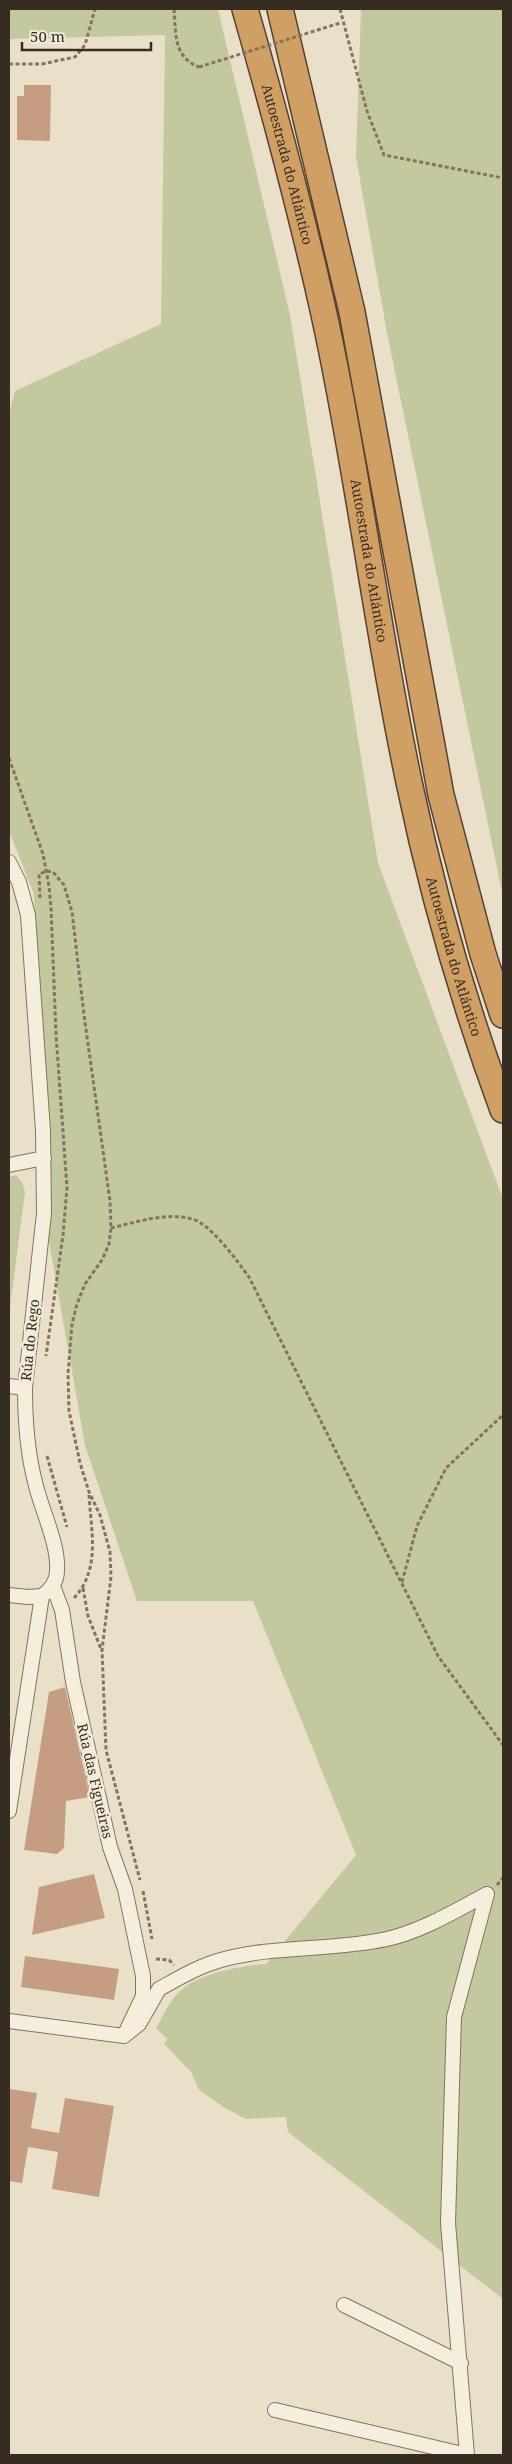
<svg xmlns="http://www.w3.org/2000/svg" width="512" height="2464" font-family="'Noto Serif',serif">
<rect width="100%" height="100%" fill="#eae0c9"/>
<!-- green -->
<path fill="#c3c89e" d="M9 9H218L290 315 378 863 503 1199V2299L288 2132 286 2117 246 2119 225 2108 199 2090 191 2072 164 2044 167 2039 156 2028C163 2017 169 2001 179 1992 198 1973 240 1966 266 1964L356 1855 253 1601H137L85 1445 44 1213 34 894 9 831V413L15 391 161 324 165 35 9 39Z
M361 9H503V897L387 333 356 157Z
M16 1175 22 1182 25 1192 9 1315V1177Z"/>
<!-- building -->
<path fill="#c59d83" d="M24 85H51L50 141 17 140V96H24Z
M65 1687 90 1797 66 1801 64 1848 57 1854 24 1850 49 1692Z
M94 1874 105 1918 32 1935 39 1887Z
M25 1956 119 1969 114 2000 21 1987Z
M9 2089 37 2093 31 2128 59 2133 65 2098 114 2106 99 2197 52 2189 58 2152 28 2147 22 2183 9 2181Z"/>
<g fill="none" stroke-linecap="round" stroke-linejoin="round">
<defs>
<path id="street" d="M9 862 19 882 28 915 43 1131 44 1213 25 1388C25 1419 27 1451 35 1482 41 1509 59 1544 57 1571 57 1582 50 1590 42 1596L9 1811
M9 1165 44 1158
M9 1386 25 1388
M53 1586 62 1610 73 1682 110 1847 125 1889 143 1976V1996L124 2036
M9 1595 28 1597 42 1596
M159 1989C179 1978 199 1966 221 1960 274 1945 332 1951 387 1939 422 1931 455 1911 487 1894
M9 2021 124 2036 139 2024 159 1989
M344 2305 461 2363
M275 2410 467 2455
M467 2455 448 2223 454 2017 487 1894"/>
<g id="highway">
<path id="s1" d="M245 9C275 114 304 221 327 328 359 478 377 631 409 782 432 893 464 1004 503 1110"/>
<path d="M280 9 352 312 441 795 483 954 503 1015"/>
</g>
</defs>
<!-- street casing -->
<use href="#street" stroke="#85735f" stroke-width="16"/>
<!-- highway casing -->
<use href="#highway" stroke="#534233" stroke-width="28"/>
<!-- path -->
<path stroke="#85735f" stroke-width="3" stroke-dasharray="4 2.5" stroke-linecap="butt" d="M174 9C176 33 173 57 199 67
M340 9 367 111 384 155 503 178
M9 64H42L75 57 85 45 95 9
M9 758 43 854 49 886 51 908 56 1034 67 1188 63 1235 46 1356
M40 898 39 874 47 871 53 872 64 885 72 912 84 1015 110 1201 111 1228 109 1244 102 1260 85 1284 77 1304 72 1324 68 1374 69 1411 80 1463 89 1492 100 1515 110 1552 111 1577 102 1650 106 1750 140 1880
M111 1228C137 1222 166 1212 192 1219 210 1223 238 1262 249 1277L438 1656 503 1745
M47 1456 67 1527
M402 1582 417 1526 446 1468 503 1415
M83 1588 88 1616 101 1649
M74 1598C101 1569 91 1531 89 1495
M497 1885 503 1878
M143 1891 152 1939
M156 1959 169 1960 174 1965"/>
<!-- street -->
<use href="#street" stroke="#f6eedc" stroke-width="14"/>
<!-- highway -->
<use href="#highway" stroke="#d09f63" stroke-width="25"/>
<!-- path-bridge -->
<path stroke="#85735f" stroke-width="3" stroke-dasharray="4 2.5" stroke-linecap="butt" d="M199 67 340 23"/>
</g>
<g text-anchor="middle" stroke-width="5" stroke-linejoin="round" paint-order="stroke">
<!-- street labels -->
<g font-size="14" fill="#372c21" stroke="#f2ead8">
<text dy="5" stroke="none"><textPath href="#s1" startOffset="161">Autoestrada do Atlántico</textPath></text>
<text dy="5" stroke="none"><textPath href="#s1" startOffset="566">Autoestrada do Atlántico</textPath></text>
<text dy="5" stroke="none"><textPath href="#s1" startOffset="971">Autoestrada do Atlántico</textPath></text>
<text transform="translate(30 1340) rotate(-84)" y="5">Rúa do Rego</text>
<text transform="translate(95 1781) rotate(77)" y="5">Rúa das Figueiras</text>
</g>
</g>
<!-- border -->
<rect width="512" height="2464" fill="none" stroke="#372c21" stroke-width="20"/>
<!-- scale -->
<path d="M22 42v8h129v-8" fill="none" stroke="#372c21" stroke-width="2.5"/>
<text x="30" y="42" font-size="15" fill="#372c21" stroke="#f2ead8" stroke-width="4" paint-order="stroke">50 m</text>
</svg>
